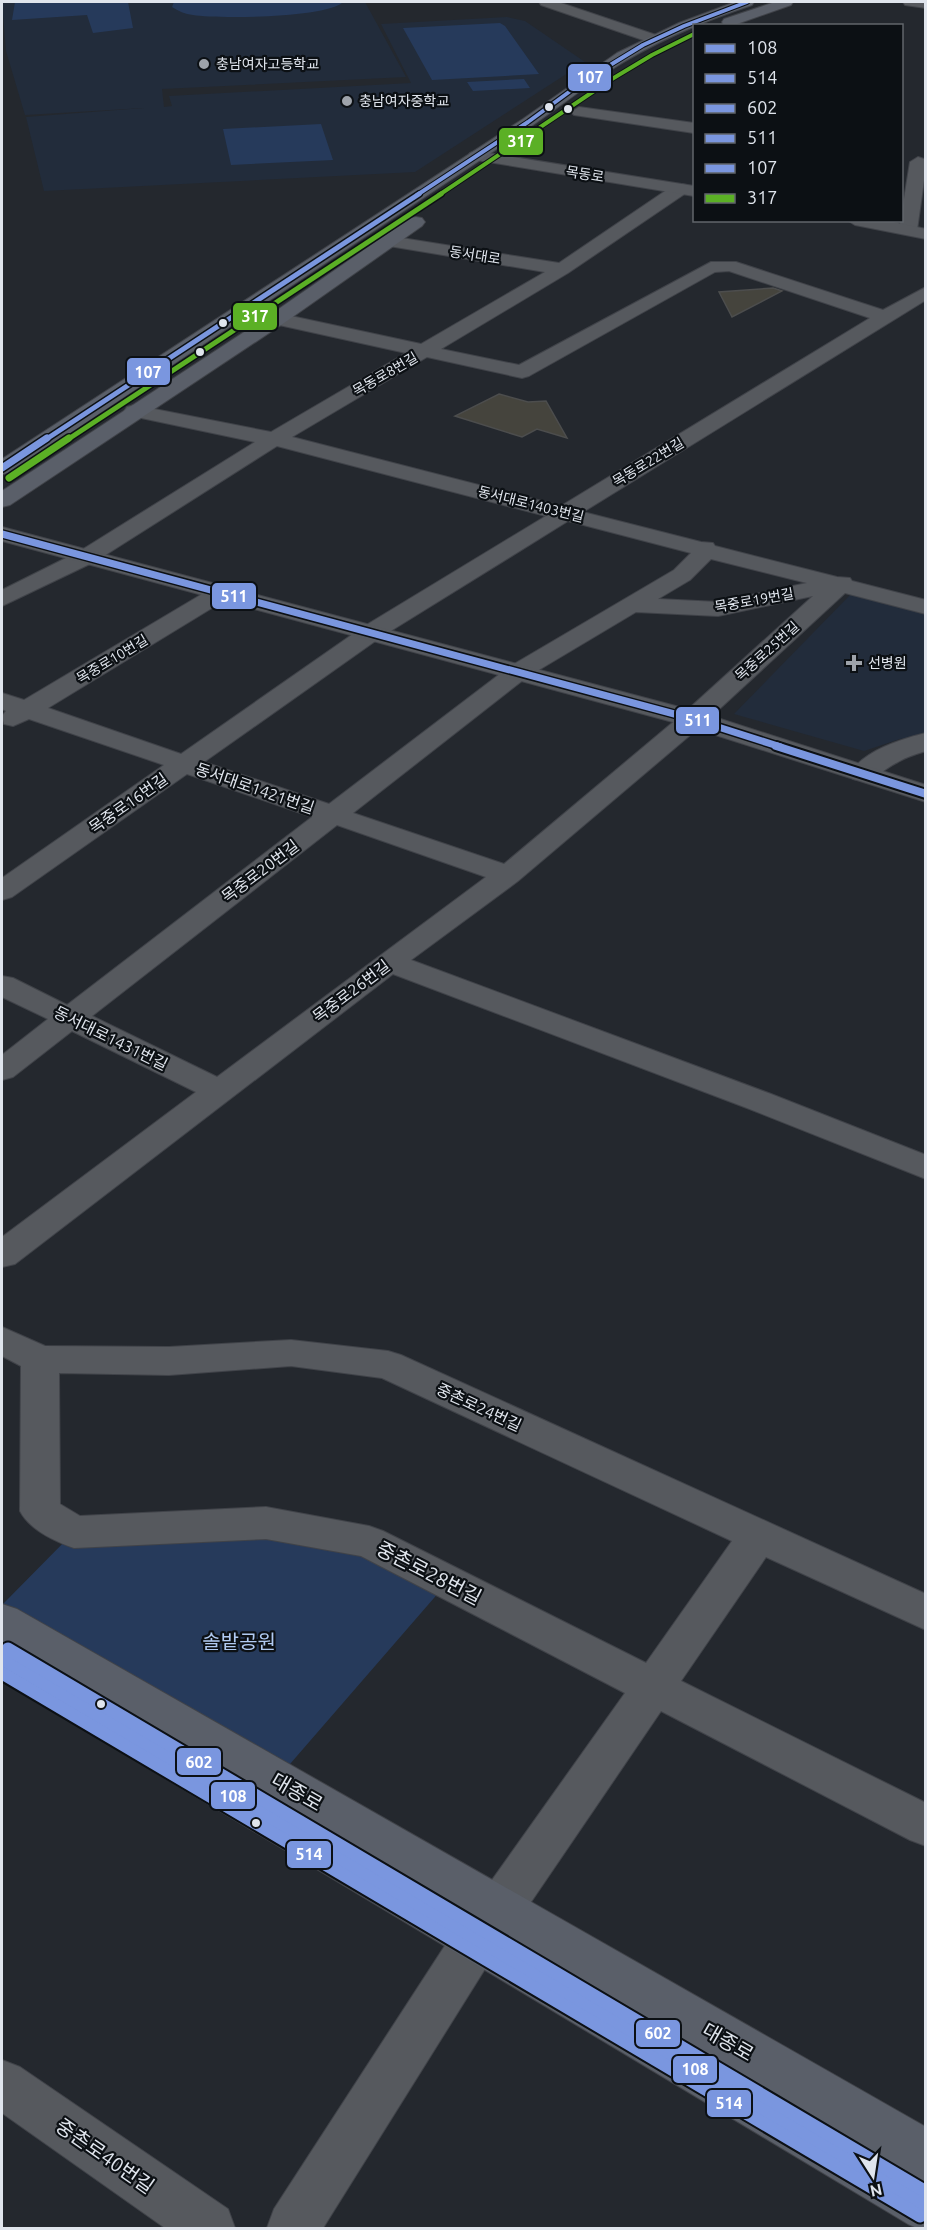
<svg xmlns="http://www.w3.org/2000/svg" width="927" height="2230" font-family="Ubuntu,'Noto Sans KR',sans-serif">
<rect width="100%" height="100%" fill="#24282e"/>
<!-- built -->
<path fill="#222c3b" d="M2 2H365L406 77 162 89 164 107 172 106 169 96 411 83 381 24 507 17 525 21 585 62 415 172 44 191 26 117 144 108 25 115 6 51Z
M853 592 925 613V736L900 739 864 751 734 714Z"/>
<!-- green -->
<path fill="#263a5b" d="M15 2H128L133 28 93 33 87 15 12 20Z
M174 2H343C328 18 217 19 193 15 185 14 178 11 172 7Z
M500 23 505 26 539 74 432 80 403 28Z
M524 79 530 88 473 91 467 82Z
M321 124 333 160 231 165 223 129Z
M266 1523 447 1583 264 1794 2 1641V1605L74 1532Z"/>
<!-- building -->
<path fill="#45443d" stroke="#4c4d4d" stroke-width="1.5" d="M773 288 782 291 732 317 719 292Z
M499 394 528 402 546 401 567 438 537 429 522 437 455 416Z"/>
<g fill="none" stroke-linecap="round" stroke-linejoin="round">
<defs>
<path id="minor" d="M539 2H558L659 36 661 39 659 42H649L541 5Z
M903 2H926V8L905 5Z
M579 107 694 123V133L574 115 571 112Z
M918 157 924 159 926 166 917 230 914 234H902L899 230 910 162Z
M680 184 686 185 688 189 686 193 568 273 441 349 519 365 711 262H736L883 310 926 287V300L583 512 701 542 713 543 715 546 837 577 850 578 852 581 926 600V614L845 593 702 725 518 881 411 960 771 1094 926 1155V1179L747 1108 393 974 15 1264 2 1267V1237L196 1092 72 1031 13 1077 2 1080V1055L48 1019 2 997V976L13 978 67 1005 312 817 187 774 12 897 2 900V878L164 765 29 719 13 726 4 724 2 716 6 711 2 709V693L24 700 214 587 222 585 230 587 234 592 230 597 48 708 181 754 363 627 546 516 277 446 96 561 2 606V590L80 551 255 442 127 415 124 411 127 407 134 405 271 432 406 353 270 323 268 319 270 315 277 313 421 344 545 272 383 245 380 241 383 237 389 236 559 263 674 185ZM729 271 870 318 561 506 292 437 427 357 522 378 529 376 715 272ZM568 521 691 553 674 570 509 667 329 804 204 762 381 637ZM711 559 807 583 718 602 658 599 690 580ZM813 596 684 713 504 864 353 813 527 677 636 612 718 616ZM337 825 486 877 217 1077 92 1016Z
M926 733V751C916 754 906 757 898 762 881 770 873 784 853 779L850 773C864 751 901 739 926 733Z
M2 1327 45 1346 169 1347 291 1340 388 1351 401 1355 926 1594V1630L766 1557 681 1681 926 1803V1846L910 1840 661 1711 516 1924 499 1931 495 1929 500 1940 493 1956 323 2228H267L274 2209 459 1924 476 1918 480 1920 475 1909 482 1894 625 1693 361 1556 266 1539 74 1548C54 1541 30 1530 20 1511L21 1366 2 1356ZM291 1366 382 1378 732 1541 646 1663 383 1531 369 1526 266 1507 80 1516 60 1504 59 1373 169 1375Z
M2 2060 20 2067 228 2209 235 2228H165L2 2113Z"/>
<path id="tertiary" d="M2 527 702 713 926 785V802L684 725 2 541Z"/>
<path id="secondary" d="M476 151 694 186V196L470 159 468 156 470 153Z
M847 220H884L926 229V239L855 225Z"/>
<path id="primary" d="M735 2H754L752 5C701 22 654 42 609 71 583 88 559 107 533 125L10 473 2 474V459L523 119 617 53 679 23Z
M775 2H793L791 5 734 25H724L722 22 724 19Z
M416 217 422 218 425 222 422 226 284 323 10 505 2 507V491L270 315 410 218Z
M2 1604 17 1609 926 2127V2228H917L908 2224 2 1680Z"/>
</defs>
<!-- minor casing -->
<use href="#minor" stroke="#404349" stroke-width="2"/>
<!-- tertiary casing -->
<use href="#tertiary" stroke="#404349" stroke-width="2"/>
<!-- secondary casing -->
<use href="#secondary" stroke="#404349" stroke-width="2"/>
<!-- primary casing -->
<use href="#primary" stroke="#404349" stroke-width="2"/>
<!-- minor -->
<use href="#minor" fill="#56595e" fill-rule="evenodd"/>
<!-- tertiary -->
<use href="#tertiary" fill="#56595e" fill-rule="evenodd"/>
<!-- secondary -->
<use href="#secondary" fill="#56595e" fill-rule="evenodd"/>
<!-- primary -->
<use href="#primary" fill="#5a5f69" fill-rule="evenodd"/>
<defs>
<path id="bus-1" d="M2 1659 926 2206"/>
<path id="bus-2" d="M2 1673 920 2216"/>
<path id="bus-3" d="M8 1649 926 2192"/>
<path id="bus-4-far1" d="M2 534 693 719 781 747"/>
<path id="bus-4" d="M776 746 926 794"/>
<path id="bus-5-far2" d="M417 195 528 122 584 81 643 45 684 26 747 2"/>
<path id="bus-5-far1" d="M45 440 419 194"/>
<path id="bus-5" d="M2 468 47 438"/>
<path id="bus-6-far2" d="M439 195 612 79 652 55 694 34"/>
<path id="bus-6-far1" d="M67 440 441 194"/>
<path id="bus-6" d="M9 478 69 438"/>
</defs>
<!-- bus-1 casing -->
<use href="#bus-1" stroke="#0c1014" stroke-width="17"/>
<!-- bus-2 casing -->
<use href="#bus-2" stroke="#0c1014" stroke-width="17"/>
<!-- bus-3 casing -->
<use href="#bus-3" stroke="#0c1014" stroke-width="17"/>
<!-- bus-4-far1 casing -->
<use href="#bus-4-far1" stroke="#0c1014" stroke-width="10"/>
<!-- bus-4 casing -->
<use href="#bus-4" stroke="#0c1014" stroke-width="12"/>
<!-- bus-5-far2 casing -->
<use href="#bus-5-far2" stroke="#0c1014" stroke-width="6"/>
<!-- bus-5-far1 casing -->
<use href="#bus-5-far1" stroke="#0c1014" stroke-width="8"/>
<!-- bus-5 casing -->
<use href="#bus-5" stroke="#0c1014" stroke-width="10"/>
<!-- bus-6-far2 casing -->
<use href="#bus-6-far2" stroke="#0c1014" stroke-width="6"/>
<!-- bus-6-far1 casing -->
<use href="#bus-6-far1" stroke="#0c1014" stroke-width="8"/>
<!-- bus-6 casing -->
<use href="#bus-6" stroke="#0c1014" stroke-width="10"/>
<!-- bus-1 -->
<use href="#bus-1" stroke="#7a96df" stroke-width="13"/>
<!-- bus-2 -->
<use href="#bus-2" stroke="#7a96df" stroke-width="13"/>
<!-- bus-3 -->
<use href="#bus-3" stroke="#7a96df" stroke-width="13"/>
<!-- bus-4-far1 -->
<use href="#bus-4-far1" stroke="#7a96df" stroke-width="7"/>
<!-- bus-4 -->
<use href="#bus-4" stroke="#7a96df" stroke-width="8"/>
<!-- bus-5-far2 -->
<use href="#bus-5-far2" stroke="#7a96df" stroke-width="4"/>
<!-- bus-5-far1 -->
<use href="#bus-5-far1" stroke="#7a96df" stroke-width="5"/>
<!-- bus-5 -->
<use href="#bus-5" stroke="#7a96df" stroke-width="7"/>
<!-- bus-6-far2 -->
<use href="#bus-6-far2" stroke="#5bb025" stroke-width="4"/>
<!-- bus-6-far1 -->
<use href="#bus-6-far1" stroke="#5bb025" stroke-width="5"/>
<!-- bus-6 -->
<use href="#bus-6" stroke="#5bb025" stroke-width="7"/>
</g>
<!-- markers -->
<g fill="#9ea3aa" stroke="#0c1014" stroke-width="2">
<circle cx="204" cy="64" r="6"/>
<circle cx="347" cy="101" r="6"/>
<path d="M851 654h6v6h6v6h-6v6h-6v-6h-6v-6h6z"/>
</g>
<g fill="#e0e5ed" stroke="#0c1014" stroke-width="2">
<circle cx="549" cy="107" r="5"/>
<circle cx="568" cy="109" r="5"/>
<circle cx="223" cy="323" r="5"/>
<circle cx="200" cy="352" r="5"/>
<circle cx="101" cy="1704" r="5"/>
<circle cx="256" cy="1823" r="5"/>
</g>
<g text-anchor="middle" stroke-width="4.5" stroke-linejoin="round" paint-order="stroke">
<!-- far-poi labels -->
<g font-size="14" fill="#e0e5ed" stroke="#0c1014" text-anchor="start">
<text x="216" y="69">충남여자고등학교</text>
<text x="359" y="106">충남여자중학교</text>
<text x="868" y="668">선병원</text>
</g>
<!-- far-street labels -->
<g font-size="14" fill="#e0e5ed" stroke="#0c1014">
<text transform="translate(585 174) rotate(9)" y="5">목동로</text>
<text transform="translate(475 255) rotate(9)" y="5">동서대로</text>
<text transform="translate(385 374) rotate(-30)" y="5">목동로8번길</text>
<text transform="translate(648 462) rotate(-31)" y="5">목동로22번길</text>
<text transform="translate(531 504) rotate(14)" y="5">동서대로1403번길</text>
<text transform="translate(754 600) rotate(-10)" y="5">목중로19번길</text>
<text transform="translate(767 651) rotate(-42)" y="5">목중로25번길</text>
<text transform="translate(112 659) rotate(-31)" y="5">목중로10번길</text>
</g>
<!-- street labels -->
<g font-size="16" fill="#e0e5ed" stroke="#0c1014">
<text transform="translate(255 788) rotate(19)" y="6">동서대로1421번길</text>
<text transform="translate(128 803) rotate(-35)" y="6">목중로16번길</text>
<text transform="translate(260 871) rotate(-37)" y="6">목중로20번길</text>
<text transform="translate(351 991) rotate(-37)" y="6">목중로26번길</text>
<text transform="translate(111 1038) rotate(26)" y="6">동서대로1431번길</text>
<text transform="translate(479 1407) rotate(25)" y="6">중촌로24번길</text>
</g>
<!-- near-street labels -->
<g font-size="20" fill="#e0e5ed" stroke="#0c1014">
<text transform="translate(429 1573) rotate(27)" y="7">중촌로28번길</text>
<text transform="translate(297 1792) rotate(30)" y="7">대종로</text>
<text transform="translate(728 2042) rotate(30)" y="7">대종로</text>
<text transform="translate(105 2156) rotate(35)" y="7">중촌로40번길</text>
</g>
<!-- near-park labels -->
<g font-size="20" fill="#b1cbf3" stroke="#0c1014">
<text x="239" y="1649">솔밭공원</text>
</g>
</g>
<g stroke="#0c1014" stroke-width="2">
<rect x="567" y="63" width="45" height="29" rx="6" fill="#7a96df"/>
<rect x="498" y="127" width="46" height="29" rx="6" fill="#5bb025"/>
<rect x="232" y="302" width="46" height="29" rx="6" fill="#5bb025"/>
<rect x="126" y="357" width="45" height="29" rx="6" fill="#7a96df"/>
<rect x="211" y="582" width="46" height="28" rx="6" fill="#7a96df"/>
<rect x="675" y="706" width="45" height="29" rx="6" fill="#7a96df"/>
<rect x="176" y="1747" width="46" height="29" rx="6" fill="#7a96df"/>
<rect x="210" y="1781" width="46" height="29" rx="6" fill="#7a96df"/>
<rect x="286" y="1840" width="46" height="29" rx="6" fill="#7a96df"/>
<rect x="635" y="2019" width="46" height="29" rx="6" fill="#7a96df"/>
<rect x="672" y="2055" width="46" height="29" rx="6" fill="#7a96df"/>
<rect x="706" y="2089" width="46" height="29" rx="6" fill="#7a96df"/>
</g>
<g font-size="16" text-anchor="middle" font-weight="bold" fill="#fff">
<text x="590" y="83">107</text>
<text x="521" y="147">317</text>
<text x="255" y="322">317</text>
<text x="148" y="378">107</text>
<text x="234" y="602">511</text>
<text x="698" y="726">511</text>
<text x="199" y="1768">602</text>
<text x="233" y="1802">108</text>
<text x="309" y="1860">514</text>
<text x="658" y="2039">602</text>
<text x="695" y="2075">108</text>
<text x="729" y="2109">514</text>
</g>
<!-- border -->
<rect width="927" height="2230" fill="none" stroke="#e0e5ed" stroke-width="6"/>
<!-- legend -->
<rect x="693" y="24" width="210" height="198" fill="#0c1014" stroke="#61656b" stroke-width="1.5"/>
<rect x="705" y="44" width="30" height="9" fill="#7a96df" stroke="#61656b" stroke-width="1.5"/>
<text x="747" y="54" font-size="18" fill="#e0e5ed">108</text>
<rect x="705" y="74" width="30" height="9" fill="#7a96df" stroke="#61656b" stroke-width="1.5"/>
<text x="747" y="84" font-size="18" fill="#e0e5ed">514</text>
<rect x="705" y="104" width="30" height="9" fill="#7a96df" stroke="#61656b" stroke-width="1.5"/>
<text x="747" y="114" font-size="18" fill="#e0e5ed">602</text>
<rect x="705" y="134" width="30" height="9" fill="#7a96df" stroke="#61656b" stroke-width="1.5"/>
<text x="747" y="144" font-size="18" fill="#e0e5ed">511</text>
<rect x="705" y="164" width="30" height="9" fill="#7a96df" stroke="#61656b" stroke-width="1.5"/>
<text x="747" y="174" font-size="18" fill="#e0e5ed">107</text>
<rect x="705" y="194" width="30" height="9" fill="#5bb025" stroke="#61656b" stroke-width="1.5"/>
<text x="747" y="204" font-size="18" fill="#e0e5ed">317</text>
<!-- north arrow -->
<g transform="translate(873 2176) rotate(168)" stroke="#0c1014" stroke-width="4.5" paint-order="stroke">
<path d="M0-4.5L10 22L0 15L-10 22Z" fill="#e0e5ed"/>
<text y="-9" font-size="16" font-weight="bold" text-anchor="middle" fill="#e0e5ed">N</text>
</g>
</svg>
